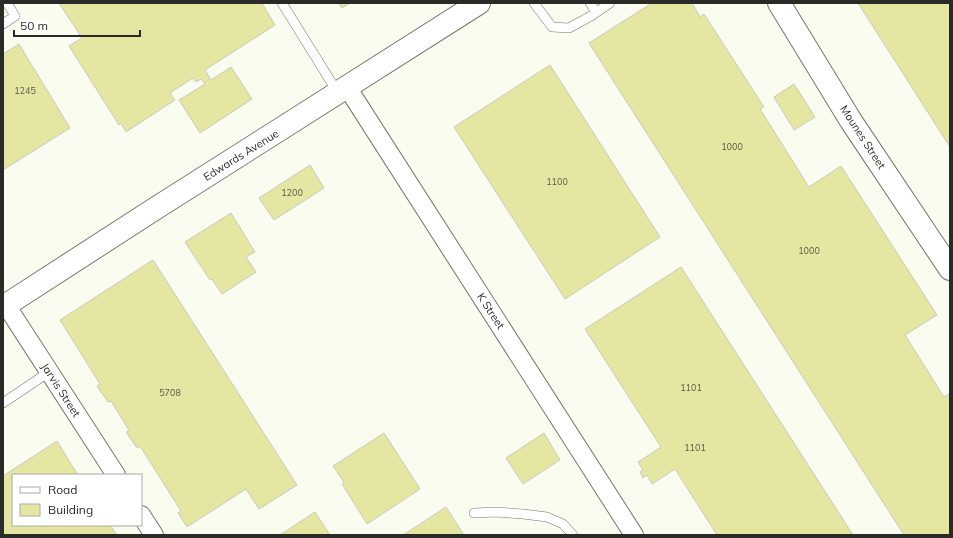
<svg xmlns="http://www.w3.org/2000/svg" width="953" height="538" font-family="Mulish,sans-serif">
<rect width="100%" height="100%" fill="#fbfcf0"/>
<!-- building -->
<path fill="#e4e6a2" stroke="#c9cabe" d="M59 3H262L275 25 205 70 211 80 231 67 252 99 200 133 179 100 205 84 201 79 196 82 193 78 170 93 175 100 126 132 121 123 119 125 69 46 82 38Z
M338 3H350L342 8Z
M652 3H692L700 17 704 14 764 107 760 109 809 187 841 166 937 315 905 335 944 397 950 393V535H904L589 43Z
M858 3H950V147Z
M19 44 70 128 3 170V54Z
M550 65 660 237 565 299 454 127Z
M794 84 815 117 794 130 774 97Z
M310 165 324 188 274 220 259 198Z
M231 213 255 252 246 257 256 272 222 294 212 279 210 280 185 242Z
M153 260 297 485 259 509 246 489 187 527 178 513 181 511 140 446 137 448 126 432 129 430 111 401 108 402 97 386 100 384 60 320Z
M681 267 853 535H717L675 469 652 484 647 475 643 478 640 472 643 470 638 462 661 447 585 329Z
M384 433 420 489 367 524 342 484 344 482 333 466Z
M544 433 560 460 523 484 506 458Z
M57 441 78 475H13V525H110L117 535H3V476Z
M446 507 464 535H403Z
M315 512 330 535H280Z"/>
<g fill="none" stroke-linecap="round" stroke-linejoin="round">
<defs>
<path id="service" d="M282 3 338 93
M534 3 552 27 569 28 591 16 610 3
M590 3 596 12
M3 24 15 16 7 3
M3 403 49 372
M474 513 496 512 523 514 547 517 563 524 573 535"/>
<path id="minor" d="M347 87 634 535
M6 305 116 475
M141 515 154 535"/>
<path id="tertiary" d="M3 307 153 210 479 3"/>
<path id="secondary" d="M779 3 851 121 950 269"/>
</defs>
<!-- service casing -->
<use href="#service" stroke="#77776d" stroke-width="10"/>
<!-- minor casing -->
<use href="#minor" stroke="#77776d" stroke-width="20"/>
<!-- tertiary casing -->
<use href="#tertiary" stroke="#77776d" stroke-width="24"/>
<!-- secondary casing -->
<use href="#secondary" stroke="#77776d" stroke-width="24"/>
<!-- service -->
<use href="#service" stroke="#fff" stroke-width="9"/>
<!-- minor -->
<use href="#minor" stroke="#fff" stroke-width="18"/>
<!-- tertiary -->
<use href="#tertiary" stroke="#fff" stroke-width="22"/>
<!-- secondary -->
<use href="#secondary" stroke="#fff" stroke-width="22"/>
</g>
<g text-anchor="middle" stroke-width="3.5" stroke-linejoin="round" paint-order="stroke">
<!-- number labels -->
<g font-size="9" fill="#585a45">
<text x="25" y="94">1245</text>
<text x="732" y="150">1000</text>
<text x="557" y="185">1100</text>
<text x="292" y="196">1200</text>
<text x="809" y="254">1000</text>
<text x="691" y="391">1101</text>
<text x="170" y="396">5708</text>
<text x="695" y="451">1101</text>
</g>
<!-- street labels -->
<g font-size="11" fill="#2a2b26" stroke="#fff">
<text transform="translate(863 137) rotate(57)" y="4">Mounes Street</text>
<text transform="translate(241 155) rotate(-32)" y="4">Edwards Avenue</text>
<text transform="translate(491 311) rotate(57)" y="4">K Street</text>
<text transform="translate(61 390) rotate(57)" y="4">Jarvis Street</text>
</g>
</g>
<!-- border -->
<rect width="953" height="538" fill="none" stroke="#2a2b26" stroke-width="8"/>
<!-- legend -->
<rect x="12" y="474" width="130" height="52" fill="#ffffff" stroke="#aaaaa8"/>
<rect x="20" y="487" width="20" height="6" fill="#ffffff" stroke="#aaaaa8"/>
<text x="48" y="494" font-size="12" fill="#2a2b26">Road</text>
<rect x="20" y="504" width="20" height="12" fill="#e4e6a2" stroke="#aaaaa8"/>
<text x="48" y="514" font-size="12" fill="#2a2b26">Building</text>
<!-- scale -->
<path d="M14 30v6h126v-6" fill="none" stroke="#2a2b26" stroke-width="2"/>
<text x="20" y="30" font-size="12" fill="#2a2b26" stroke="#ffffff" stroke-width="3" paint-order="stroke">50 m</text>
</svg>
